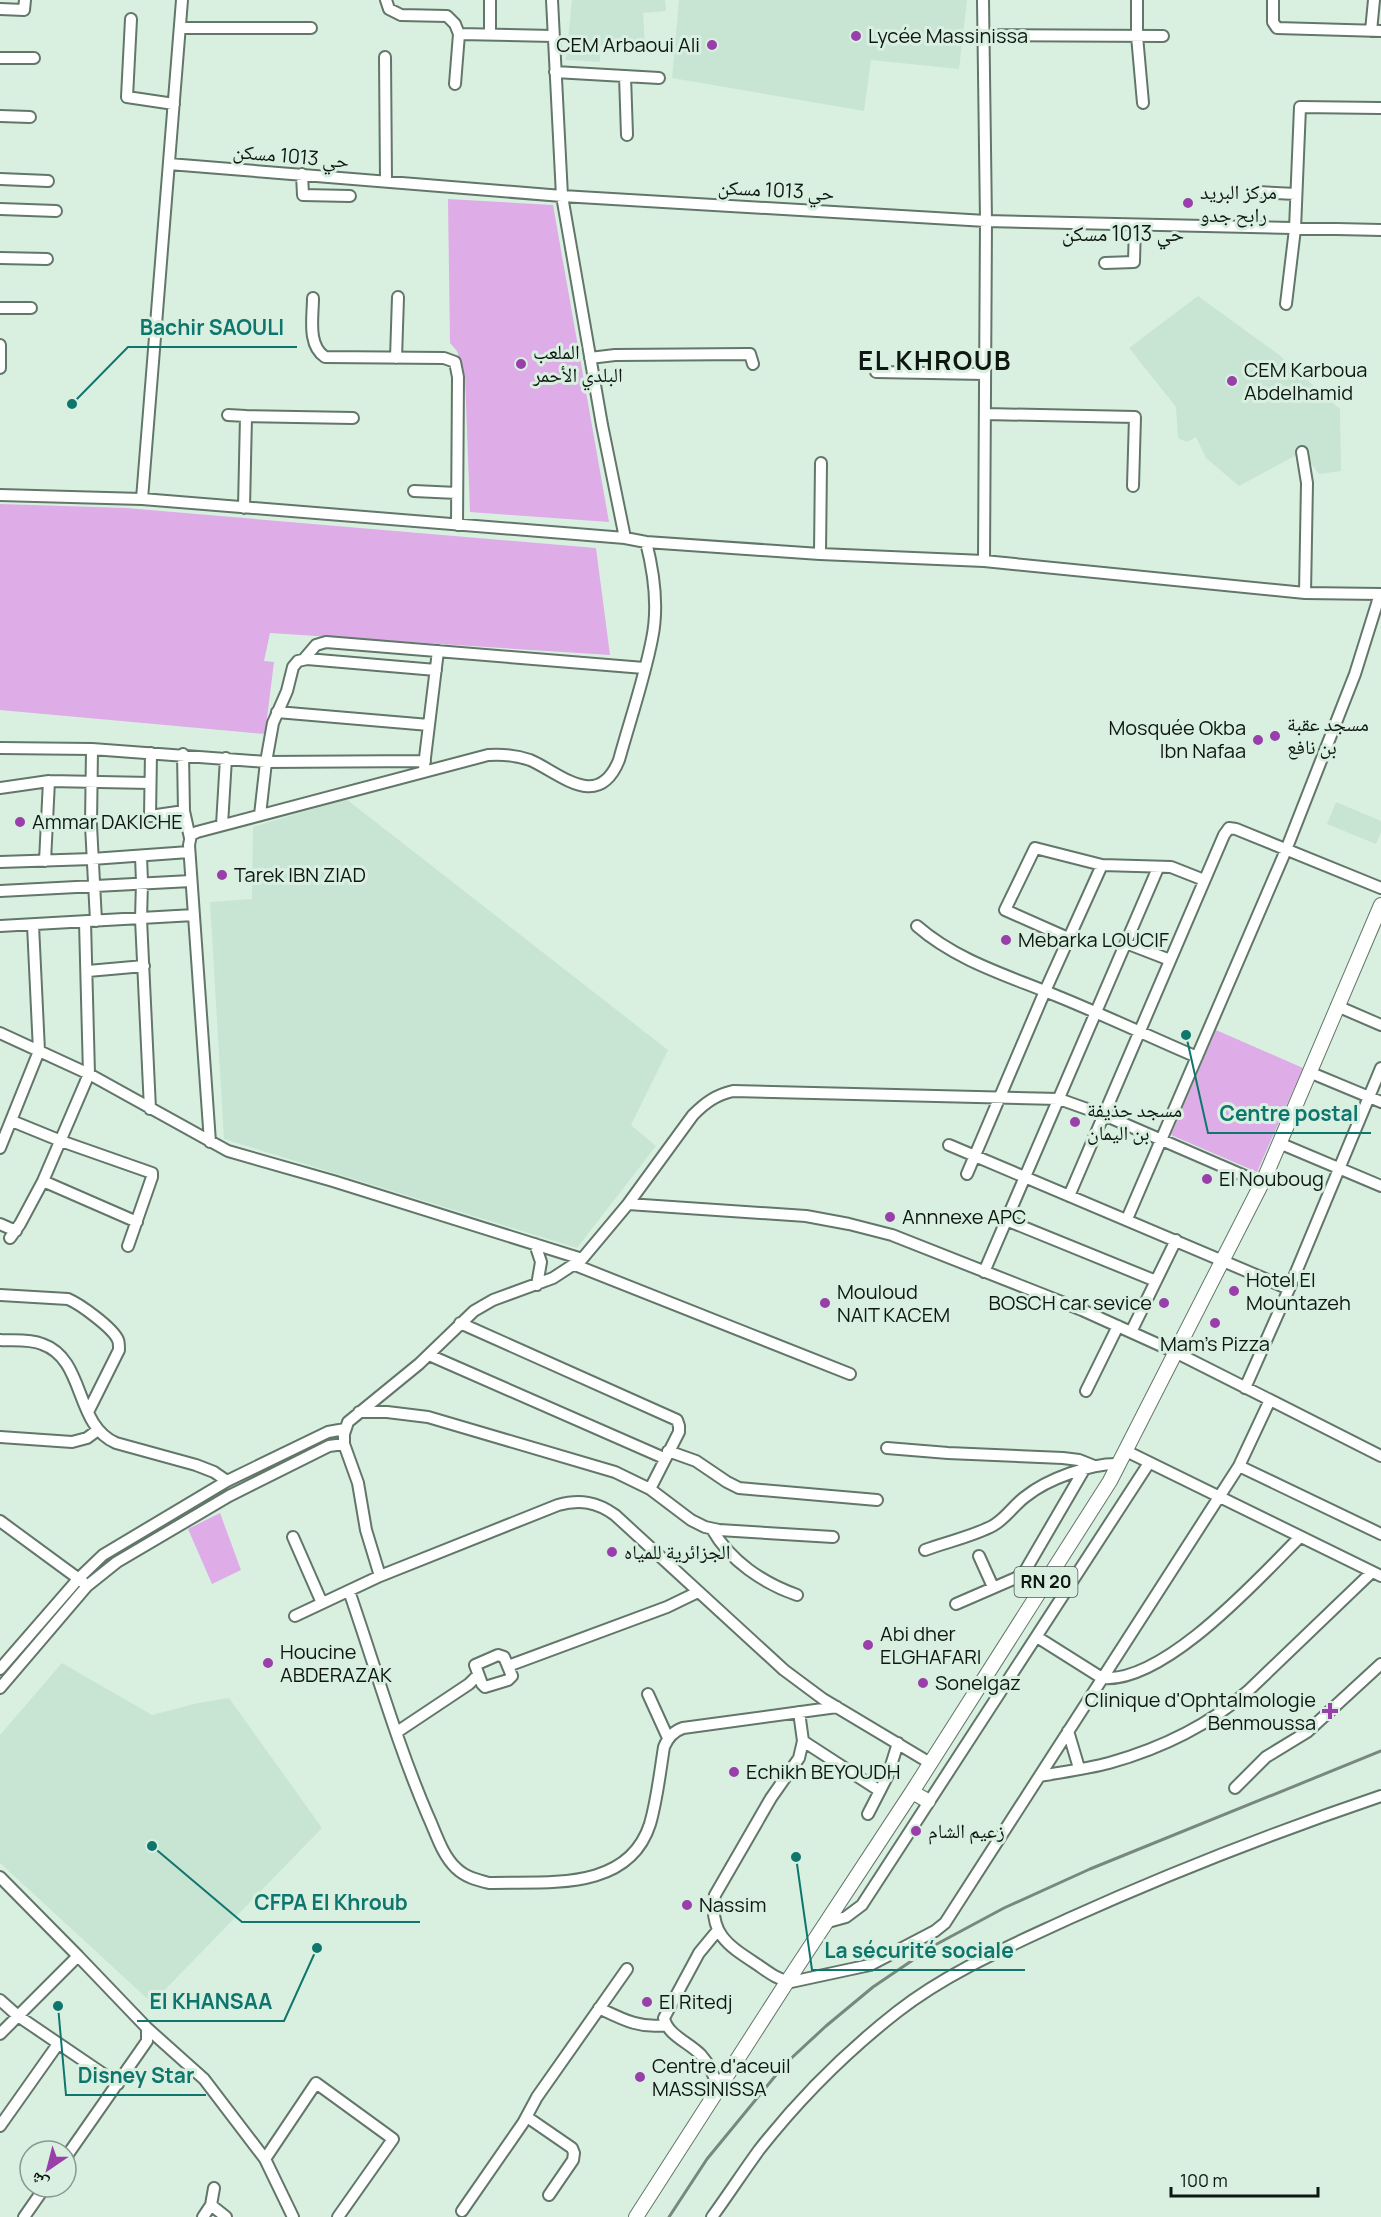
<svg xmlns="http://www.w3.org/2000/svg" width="1381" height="2217" font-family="Manrope,'Noto Naskh Arabic',sans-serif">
<rect width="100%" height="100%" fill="#d9f0e1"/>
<!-- built -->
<path fill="#c7e5d2" d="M572 0H665L666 11 643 13 645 47 600 46V62L566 60Z
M679 0H967L959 69 871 60 864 111 672 78Z
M1198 296 1278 354 1340 409 1341 471 1319 474 1302 452 1239 486 1206 458 1196 437 1187 442 1178 438 1176 407 1129 348Z
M346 799 668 1050 631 1125 656 1146 577 1248 224 1139 210 902 252 899 253 827Z
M1336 802 1381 821V832L1376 844 1327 824Z
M62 1663 152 1715 198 1703 229 1698 322 1828 152 2003 0 1863V1735Z"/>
<!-- green -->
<path fill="#deace7" d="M448 199 553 205 609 522 470 512 465 376 457 351 450 343Z
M0 504 126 508 596 548 610 655 270 633 264 661 274 662 265 734 0 710Z
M1216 1030 1303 1068 1257 1172 1171 1135Z
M220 1513 241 1570 212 1584 188 1529Z"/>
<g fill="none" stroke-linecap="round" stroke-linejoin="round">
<defs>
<path id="minor" d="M386 0 389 9 401 15 447 16 455 24 459 34 553 36
M490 0V34
M552 0 562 196 602 425 625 538
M983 0 986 221 984 561
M1137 0V36L1143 103
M1273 0V22L1277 28 1381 31
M0 9 24 10 25 0
M131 19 127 97 174 104
M180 28H311
M1371 31 1374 0
M984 35 1163 36
M385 57 386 181
M0 58H34
M555 72 659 78
M625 76 627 135
M455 84 459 34
M0 116 30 117
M169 164 562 196 986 221 1381 230
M302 174 303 195 350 196
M0 179 48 181
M1257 192 1296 194
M0 209 56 211
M0 258 47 259
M1105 263 1134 262 1135 225
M313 298C313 317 307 345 325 357L444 358 455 362 458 377 457 525
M1286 304 1295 229 1300 107 1380 108
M0 308H31
M0 345V368
M396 358 398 297
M590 358 615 355 750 354 753 364
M876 372 985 374
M985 414 1135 417 1133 486
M228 415 246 416
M1302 452 1307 483 1305 593
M414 491 457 493
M0 495 142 499 625 538 646 542 820 554 984 561 1305 593 1381 594
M142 499 182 0
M244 508 246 416 353 418
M820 554 821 463
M304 659 316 645 326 642 644 668
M277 712 429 725
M0 748 92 749 266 762 425 761
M92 749 91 825 96 921
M151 753 150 816 184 811
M183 754 184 811 190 838
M424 766 438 651
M0 788 49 781 150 783
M260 815 266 762 273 723 287 691 293 667 298 661 307 659 436 670
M222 825 226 758
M141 856 142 882 141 919 150 1109
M45 861 49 781
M0 862 92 859 189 852
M0 891 191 881
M0 926 194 915
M917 926C957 961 1009 976 1057 996 1104 1015 1150 1037 1197 1057
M1068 938 1005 910 1035 848 1102 865 1171 867 1204 880
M1126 943 1170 960
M88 971 144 966
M1337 1006 1381 1025
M0 1033 89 1074 228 1151 333 1181 582 1259
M1309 1072 1381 1102
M12 1121 61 1141 152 1173V1177L128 1246
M210 1142 189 845 191 835 197 832 488 755C503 754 516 755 530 760 560 773 598 812 619 760 630 720 644 680 652 639 659 606 654 573 646 542
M1279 1143 1381 1186
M949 1145 1289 1289 1245 1388
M0 1148 39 1051 33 925
M967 1174 1045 991 1102 865
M43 1181 137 1222
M1069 1196 1224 835 1229 828 1236 829 1381 888
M628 1204 806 1216 849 1224 892 1235 1082 1310 1175 1352 1381 1456
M1127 1219 1286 850 1355 674 1380 594
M1006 1220 1156 1281
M0 1224 16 1231
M10 1238 20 1224 43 1181 89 1074 85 922
M535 1244 541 1262 537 1285
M575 1265 850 1374
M984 1272 1158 868
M1289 1289 1381 1068
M0 1295 68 1299C80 1304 113 1328 118 1340 119 1342 119 1347 119 1350L88 1412
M460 1323 677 1420 679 1426V1432L650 1489
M1131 1332 1176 1240
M0 1340C14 1341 29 1339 42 1344 86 1359 74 1425 116 1443L196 1465 214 1472 227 1481
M429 1355 664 1458
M1086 1391 1118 1326
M359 1412H387L428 1417 615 1472 650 1489 691 1520 705 1527 719 1530 833 1537
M0 1437 72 1442 87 1438 98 1430
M887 1448 948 1453 1063 1458 1079 1460 1094 1466
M668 1451 696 1461 727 1482 739 1488 877 1500
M1126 1451 1381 1576
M1239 1466 1381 1534
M0 1521 83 1582
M712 1529C730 1561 763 1583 797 1595
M293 1537 322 1603
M925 1550C946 1542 975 1536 994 1525 1006 1518 1014 1505 1025 1497 1047 1479 1091 1463 1119 1464
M979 1556 993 1587
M380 1576 366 1530 358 1483 344 1444V1434L348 1422 419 1364 474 1311 493 1300 553 1278 582 1259 628 1204 693 1115C706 1102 716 1095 733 1091L1059 1099 1104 1115 1261 1183
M349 1591C375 1666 397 1744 428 1816 436 1833 442 1855 456 1868 465 1877 477 1880 489 1883 545 1881 628 1893 650 1824 657 1800 660 1772 664 1747 668 1737 674 1731 683 1728L837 1707
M956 1604 1016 1578 1025 1571 1085 1468
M295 1616 380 1576 558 1505C580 1499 597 1502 615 1515L784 1670 823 1699 930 1763
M1037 1637 1102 1678C1164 1684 1258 1579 1300 1537
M498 1655 504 1657 512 1676 508 1680 485 1687 482 1684 475 1665Z
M508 1666 667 1607 698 1592
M0 1669 79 1578 103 1555 227 1481 328 1432 345 1429
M0 1688 87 1586 117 1562 229 1496 329 1446 344 1444
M648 1694 668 1738
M799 1712 803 1741 799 1758 771 1798 715 1895C708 1934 729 1946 758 1965 768 1972 778 1980 791 1982L870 1965 935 1931 945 1923 1239 1466 1270 1400
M1068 1731 1079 1768
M397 1732 469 1684 478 1675
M803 1741 880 1791
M1040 1776C1062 1772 1086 1769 1109 1763 1159 1749 1209 1725 1248 1691L1372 1572
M1235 1788 1266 1757 1307 1732 1381 1664
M868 1814 888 1775 898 1743
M0 1877 78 1956 18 2016 0 2000
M828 1922 846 1917 862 1905 1149 1463
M718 1930 699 1953 664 2018C667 2035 690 2043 701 2055 710 2065 715 2077 718 2089
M599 2008C622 2019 640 2029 666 2025
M147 2028 204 2079 265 2159 293 2217
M0 2034 18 2016 118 2084
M527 2117 572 2148 574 2153 573 2160 549 2195
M0 2126 58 2044
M66 2157 147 2041V2028L78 1956
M265 2159 316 2083 393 2139 338 2217
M211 2205 226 2217
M462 2211 523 2123 537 2097 627 1969
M24 2217 45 2187
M203 2217 211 2205 214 2188
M712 2217C728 2195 743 2172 759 2150 799 2099 846 2052 897 2012 948 1972 1010 1946 1068 1919 1170 1873 1275 1832 1381 1796"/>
<path id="major" d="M912 1792 928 1801
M636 2217 787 1982 912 1792 1110 1481 1265 1177 1381 905"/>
</defs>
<!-- minor casing -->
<use href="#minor" stroke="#627669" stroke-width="14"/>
<!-- major casing -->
<use href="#major" stroke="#627669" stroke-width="16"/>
<!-- minor -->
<use href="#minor" stroke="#fff" stroke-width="10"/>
<!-- major -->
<use href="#major" stroke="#fff" stroke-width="14"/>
<!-- rail -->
<path stroke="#78887e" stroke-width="3" d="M669 2217 707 2159 785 2064 826 2026 873 1987 935 1945 1004 1908 1090 1869 1381 1751"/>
</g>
<!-- markers -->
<g fill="#993faa" stroke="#d9f0e1" stroke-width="2">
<circle cx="856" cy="36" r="6"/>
<circle cx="712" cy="45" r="6"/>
<circle cx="1188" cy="203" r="6"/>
<circle cx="521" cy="364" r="6"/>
<circle cx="1232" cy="381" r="6"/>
<circle cx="1275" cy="736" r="6"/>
<circle cx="1258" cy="740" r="6"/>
<circle cx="20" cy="822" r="6"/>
<circle cx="222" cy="875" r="6"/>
<circle cx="1006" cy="940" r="6"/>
<circle cx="1075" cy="1122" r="6"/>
<circle cx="1207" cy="1179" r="6"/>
<circle cx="890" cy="1217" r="6"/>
<circle cx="1234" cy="1291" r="6"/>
<circle cx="825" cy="1303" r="6"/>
<circle cx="1164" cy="1303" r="6"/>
<circle cx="1215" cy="1323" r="6"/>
<circle cx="612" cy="1552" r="6"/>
<circle cx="868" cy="1645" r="6"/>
<circle cx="268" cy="1663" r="6"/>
<circle cx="923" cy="1683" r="6"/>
<path d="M1327 1702h6v6h6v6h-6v6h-6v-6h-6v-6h6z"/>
<circle cx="734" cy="1772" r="6"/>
<circle cx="916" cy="1831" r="6"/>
<circle cx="687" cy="1905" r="6"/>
<circle cx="647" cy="2002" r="6"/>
<circle cx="640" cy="2077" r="6"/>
</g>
<g text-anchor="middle" stroke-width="6" stroke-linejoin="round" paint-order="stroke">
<!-- shield labels -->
<rect fill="#d9f0e1" stroke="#4c5850" stroke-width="1.5" x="1014.5" y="1567" width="63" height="30" rx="4.5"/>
<g font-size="18" font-weight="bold" fill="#0f1712">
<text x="1046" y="1588">RN 20</text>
</g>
<!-- poi labels -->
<g font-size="20" fill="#0f1712" stroke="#d9f0e1" text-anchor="start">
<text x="868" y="43">Lycée Massinissa</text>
<text x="700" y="52" text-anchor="end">CEM Arbaoui Ali</text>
<text x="1200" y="199">مركز البريد<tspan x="1200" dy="23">رابح جدو</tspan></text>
<text x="533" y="359">الملعب<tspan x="533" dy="23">البلدي الأحمر</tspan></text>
<text x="1244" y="377">CEM Karboua<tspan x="1244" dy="23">Abdelhamid</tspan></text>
<text x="1287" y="731">مسجد عقبة<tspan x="1287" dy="23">بن نافع</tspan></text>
<text x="1246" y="735" text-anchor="end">Mosquée Okba<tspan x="1246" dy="23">Ibn Nafaa</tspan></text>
<text x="32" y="829">Ammar DAKICHE</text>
<text x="234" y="882">Tarek IBN ZIAD</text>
<text x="1018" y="947">Mebarka LOUCIF</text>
<text x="1087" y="1117">مسجد حذيفة<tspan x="1087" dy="23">بن اليمان</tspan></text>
<text x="1219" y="1186">El Nouboug</text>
<text x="902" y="1224">Annnexe APC</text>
<text x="1246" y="1287">Hotel El<tspan x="1246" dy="23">Mountazeh</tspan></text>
<text x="837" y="1299">Mouloud<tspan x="837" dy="23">NAIT KACEM</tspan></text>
<text x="1152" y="1310" text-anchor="end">BOSCH car sevice</text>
<text x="1215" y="1351" text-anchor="middle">Mam's Pizza</text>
<text x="624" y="1559">الجزائرية للمياه</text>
<text x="880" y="1641">Abi dher<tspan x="880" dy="23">ELGHAFARI</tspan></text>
<text x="280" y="1659">Houcine<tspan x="280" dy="23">ABDERAZAK</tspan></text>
<text x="935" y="1690">Sonelgaz</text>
<text x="1316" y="1707" text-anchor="end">Clinique d'Ophtalmologie<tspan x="1316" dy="23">Benmoussa</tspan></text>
<text x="746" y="1779">Echikh BEYOUDH</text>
<text x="928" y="1838">زعيم الشام</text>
<text x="699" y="1912">Nassim</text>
<text x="659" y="2009">El Ritedj</text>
<text x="652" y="2073">Centre d'aceuil<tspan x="652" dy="23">MASSINISSA</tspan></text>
</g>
<!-- street labels -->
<g font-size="20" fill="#0f1712" stroke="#d9f0e1">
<text transform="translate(291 156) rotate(5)" y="7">حي 1013 مسكن</text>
<text transform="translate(776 190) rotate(3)" y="7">حي 1013 مسكن</text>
</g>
<!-- neighbourhood labels -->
<g font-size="21" fill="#0f1712" stroke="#d9f0e1">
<text x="1123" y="241">حي 1013 مسكن</text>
</g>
<!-- district labels -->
<g font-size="26" font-weight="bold" letter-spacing="1.5" fill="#0f1712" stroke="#d9f0e1">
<text x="935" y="370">EL KHROUB</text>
</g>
</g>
<!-- callouts -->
<path fill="none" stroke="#0f766e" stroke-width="2" d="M72 404L128 347H297M1186 1035L1208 1133H1371M152 1846L242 1922H420M796 1857L812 1970H1025M317 1948L284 2021H137M58 2006L66 2095H206"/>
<g fill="#0f766e" stroke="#d9f0e1" stroke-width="2">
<circle cx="72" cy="404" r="6"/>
<circle cx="1186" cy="1035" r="6"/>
<circle cx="152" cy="1846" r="6"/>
<circle cx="796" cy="1857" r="6"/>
<circle cx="317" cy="1948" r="6"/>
<circle cx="58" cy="2006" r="6"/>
</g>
<g font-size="21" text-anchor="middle" font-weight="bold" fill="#0f766e" stroke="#d9f0e1" stroke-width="6" stroke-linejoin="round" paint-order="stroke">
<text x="212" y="335">Bachir SAOULI</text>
<text x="1289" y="1121">Centre postal</text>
<text x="331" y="1910">CFPA El Khroub</text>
<text x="919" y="1958">La sécurité sociale</text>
<text x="211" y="2009">El KHANSAA</text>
<text x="136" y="2083">Disney Star</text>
</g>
<!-- north arrow -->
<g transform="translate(48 2169) rotate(215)"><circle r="28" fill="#d9f0e1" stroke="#88998e" stroke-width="1.5"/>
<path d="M0-4.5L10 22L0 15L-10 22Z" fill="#993faa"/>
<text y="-9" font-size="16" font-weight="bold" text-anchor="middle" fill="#0f1712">ش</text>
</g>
<!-- scale -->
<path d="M1171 2187v9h147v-9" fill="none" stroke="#0f1712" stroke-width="3"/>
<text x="1180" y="2187" font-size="18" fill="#0f1712" stroke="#d9f0e1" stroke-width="4.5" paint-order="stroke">100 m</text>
</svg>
